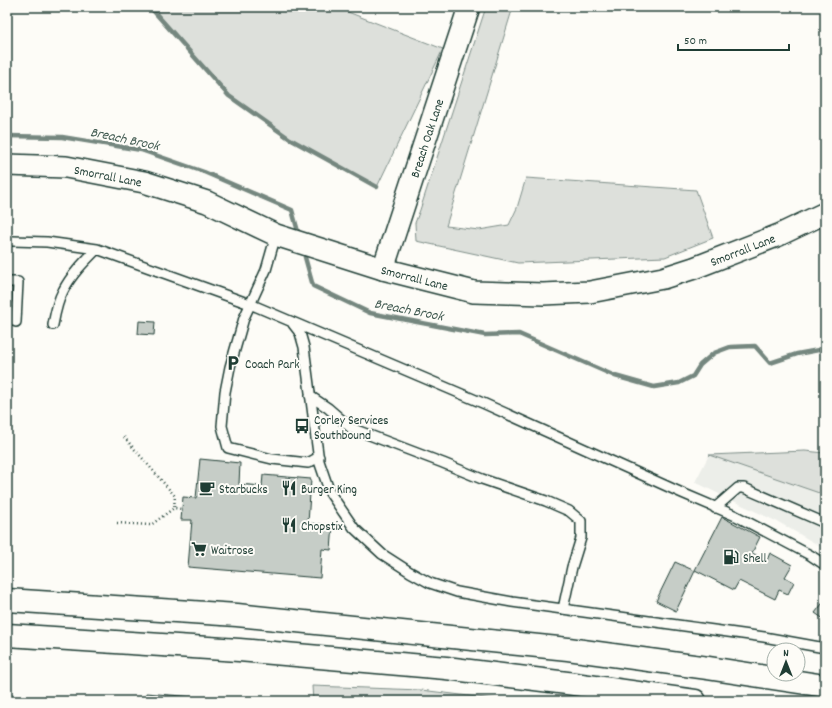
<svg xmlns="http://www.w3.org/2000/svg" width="832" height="708" font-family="Dekko,sans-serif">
<rect width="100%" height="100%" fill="#fdfcf7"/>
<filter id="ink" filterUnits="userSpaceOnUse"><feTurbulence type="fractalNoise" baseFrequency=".025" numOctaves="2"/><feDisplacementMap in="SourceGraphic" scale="8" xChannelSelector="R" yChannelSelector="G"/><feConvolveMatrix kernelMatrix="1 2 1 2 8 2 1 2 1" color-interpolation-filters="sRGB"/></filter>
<g filter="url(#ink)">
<!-- built -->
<path fill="#eceee9" d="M709 455 825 495V549L780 523 727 498 695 482Z"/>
<!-- green -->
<path fill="#dde0db" stroke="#7e8e88" d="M150 7H335L443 49 377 187 287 137 229 96Z
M486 7H513L446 226 479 230 509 225 517 208 526 178 696 190 713 238 665 257 518 263 416 241 415 223 420 210Z
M805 451 825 453V495L709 455Z
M312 686 421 690 509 701H313Z"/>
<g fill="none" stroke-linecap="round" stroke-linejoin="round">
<!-- stream -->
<path stroke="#75877f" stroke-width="4.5" d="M150 7 229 96 290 139 377 187
M7 136 62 137 141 150 204 172 292 210 299 235
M303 250 313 286 370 313 485 335 519 334 615 376 654 387 679 383 693 376 700 365 714 353 730 347 755 346 770 363 797 354 824 349 825 350"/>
</g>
<!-- building -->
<path fill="#c6cdc7" stroke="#1f3d34" d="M139 321 155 322 154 335 138 334Z
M200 459 240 463 239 484 262 486 263 475 311 479 308 523 333 525 331 550 322 549 320 578 188 567 192 520H181L183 497 196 498Z
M722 517 760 537 752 553 767 560 770 553 792 565 785 577 794 582 788 594 779 590 775 599 739 581 734 590 695 570Z
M675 562 695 571 676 611 656 601Z
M825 600V620L815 613Z
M146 693 242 701H145Z"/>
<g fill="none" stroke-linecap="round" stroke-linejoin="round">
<defs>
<path id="service" d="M276 235 266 270 244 318 230 367 225 392 222 426 228 448 272 459 308 463 319 457
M7 241H12L47 242 97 249 250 304 485 404 682 493 736 516 810 555 825 565
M7 282H18L16 322
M293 324 300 333 304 347 319 461 330 493 354 528 382 554 410 572 430 583 457 592 512 602 764 637 825 648
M53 325C55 314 57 302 63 291 71 275 84 262 97 249
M310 396 328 408 351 428 443 463 482 479 546 501 569 511 581 521V538L572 567 563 609
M715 508 738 488H744L825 523
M7 700 11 701"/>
<g id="tertiary">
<path id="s1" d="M7 165 66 167 144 182 207 202 276 235 383 269 474 292 543 294 590 292 663 278 694 268 779 235 825 213"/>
<path id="s2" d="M383 269 469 7"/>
</g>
<path id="motorway" d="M7 600 237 615 568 649 708 668 825 686
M7 635 239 650 446 668 567 683 695 701"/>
</defs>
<!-- service casing -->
<use href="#service" stroke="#1f3d34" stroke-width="12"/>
<!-- tertiary casing -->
<use href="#tertiary" stroke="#1f3d34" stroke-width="24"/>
<!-- motorway casing -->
<use href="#motorway" stroke="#1f3d34" stroke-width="25"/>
<!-- path -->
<path stroke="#1f3d34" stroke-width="2.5" stroke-dasharray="1 3" stroke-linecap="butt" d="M124 437 175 496 174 508
M117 523 151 525 174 508 182 509"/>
<!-- service -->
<use href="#service" stroke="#fdfcf7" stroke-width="9"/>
<!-- tertiary -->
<use href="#tertiary" stroke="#fdfcf7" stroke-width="21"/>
<!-- motorway -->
<use href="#motorway" stroke="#fdfcf7" stroke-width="22"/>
</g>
</g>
<!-- icons -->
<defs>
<symbol id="parking-bare" viewBox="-9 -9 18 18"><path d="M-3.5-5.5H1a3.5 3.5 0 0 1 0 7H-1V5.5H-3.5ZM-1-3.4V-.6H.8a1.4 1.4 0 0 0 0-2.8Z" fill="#1f3d34" stroke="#fdfcf7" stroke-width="2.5" paint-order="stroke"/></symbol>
<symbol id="bus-bare" viewBox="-9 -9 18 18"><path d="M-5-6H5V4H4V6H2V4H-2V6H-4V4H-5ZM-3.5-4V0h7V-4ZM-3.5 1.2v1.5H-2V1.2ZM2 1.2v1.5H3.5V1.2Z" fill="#1f3d34" stroke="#fdfcf7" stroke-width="2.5" paint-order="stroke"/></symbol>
<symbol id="cafe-bare" viewBox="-9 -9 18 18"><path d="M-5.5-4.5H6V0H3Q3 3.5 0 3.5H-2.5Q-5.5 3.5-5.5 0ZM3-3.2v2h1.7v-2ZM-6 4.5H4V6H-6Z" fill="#1f3d34" stroke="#fdfcf7" stroke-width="2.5" paint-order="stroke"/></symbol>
<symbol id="restaurant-bare" viewBox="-9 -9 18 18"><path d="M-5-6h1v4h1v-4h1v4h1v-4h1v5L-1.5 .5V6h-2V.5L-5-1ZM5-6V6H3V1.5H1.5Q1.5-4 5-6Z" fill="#1f3d34" stroke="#fdfcf7" stroke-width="2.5" paint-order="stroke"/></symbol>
<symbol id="supermarket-bare" viewBox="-9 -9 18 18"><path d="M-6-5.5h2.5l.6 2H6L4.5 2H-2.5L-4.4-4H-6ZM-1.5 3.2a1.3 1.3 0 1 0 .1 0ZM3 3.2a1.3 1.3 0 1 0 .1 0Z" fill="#1f3d34" stroke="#fdfcf7" stroke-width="2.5" paint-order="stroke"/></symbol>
<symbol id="fuel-bare" viewBox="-9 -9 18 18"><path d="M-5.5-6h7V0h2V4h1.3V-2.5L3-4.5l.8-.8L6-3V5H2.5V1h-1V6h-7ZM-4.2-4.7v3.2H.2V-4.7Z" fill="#1f3d34" stroke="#fdfcf7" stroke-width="2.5" paint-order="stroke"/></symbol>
</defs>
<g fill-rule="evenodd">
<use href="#parking-bare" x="222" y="352" width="22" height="22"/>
<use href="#bus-bare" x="291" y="415" width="22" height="22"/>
<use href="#cafe-bare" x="196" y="477" width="22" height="22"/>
<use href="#restaurant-bare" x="278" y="477" width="22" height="22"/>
<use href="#restaurant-bare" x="278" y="514" width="22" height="22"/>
<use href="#supermarket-bare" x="188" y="538" width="22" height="22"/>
<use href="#fuel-bare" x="720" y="546" width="22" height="22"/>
</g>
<g text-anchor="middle" stroke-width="4" stroke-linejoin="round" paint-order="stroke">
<!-- street labels -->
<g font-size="13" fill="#1f3d34" stroke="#fdfcf7">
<text dy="5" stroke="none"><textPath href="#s2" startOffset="138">Breach Oak Lane</textPath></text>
<text dy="5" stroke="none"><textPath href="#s1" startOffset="102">Smorrall Lane</textPath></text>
<text dy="5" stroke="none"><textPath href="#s1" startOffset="762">Smorrall Lane</textPath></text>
<text dy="5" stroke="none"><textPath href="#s1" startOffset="426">Smorrall Lane</textPath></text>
</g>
<!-- poi labels -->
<g font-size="13" fill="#1f3d34" stroke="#fdfcf7" text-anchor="start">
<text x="245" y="368">Coach Park</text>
<text x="314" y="424">Corley Services<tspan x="314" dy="15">Southbound</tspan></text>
<text x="219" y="493">Starbucks</text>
<text x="301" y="493">Burger King</text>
<text x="301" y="530">Chopstix</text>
<text x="211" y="554">Waitrose</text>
<text x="743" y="562">Shell</text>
</g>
<!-- water labels -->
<g font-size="14" font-style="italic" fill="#435c53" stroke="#fdfcf7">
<text transform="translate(125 138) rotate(12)" y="5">Breach Brook</text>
<text transform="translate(409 309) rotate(11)" y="5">Breach Brook</text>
</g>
</g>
<!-- margin -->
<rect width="832" height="708" fill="none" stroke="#fdfcf7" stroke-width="24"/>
<rect x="12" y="12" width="808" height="684" fill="none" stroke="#1f3d34" stroke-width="1.5" filter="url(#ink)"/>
<!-- north arrow -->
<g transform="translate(786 662)"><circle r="19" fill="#fdfcf7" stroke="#a4b0a9"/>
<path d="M0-3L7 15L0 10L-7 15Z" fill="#1f3d34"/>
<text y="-6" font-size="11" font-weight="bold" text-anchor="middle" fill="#1f3d34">N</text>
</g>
<!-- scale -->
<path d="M678 44v6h111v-6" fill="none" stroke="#1f3d34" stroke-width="2"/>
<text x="684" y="44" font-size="12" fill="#1f3d34" stroke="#fdfcf7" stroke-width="3" paint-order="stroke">50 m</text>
</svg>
